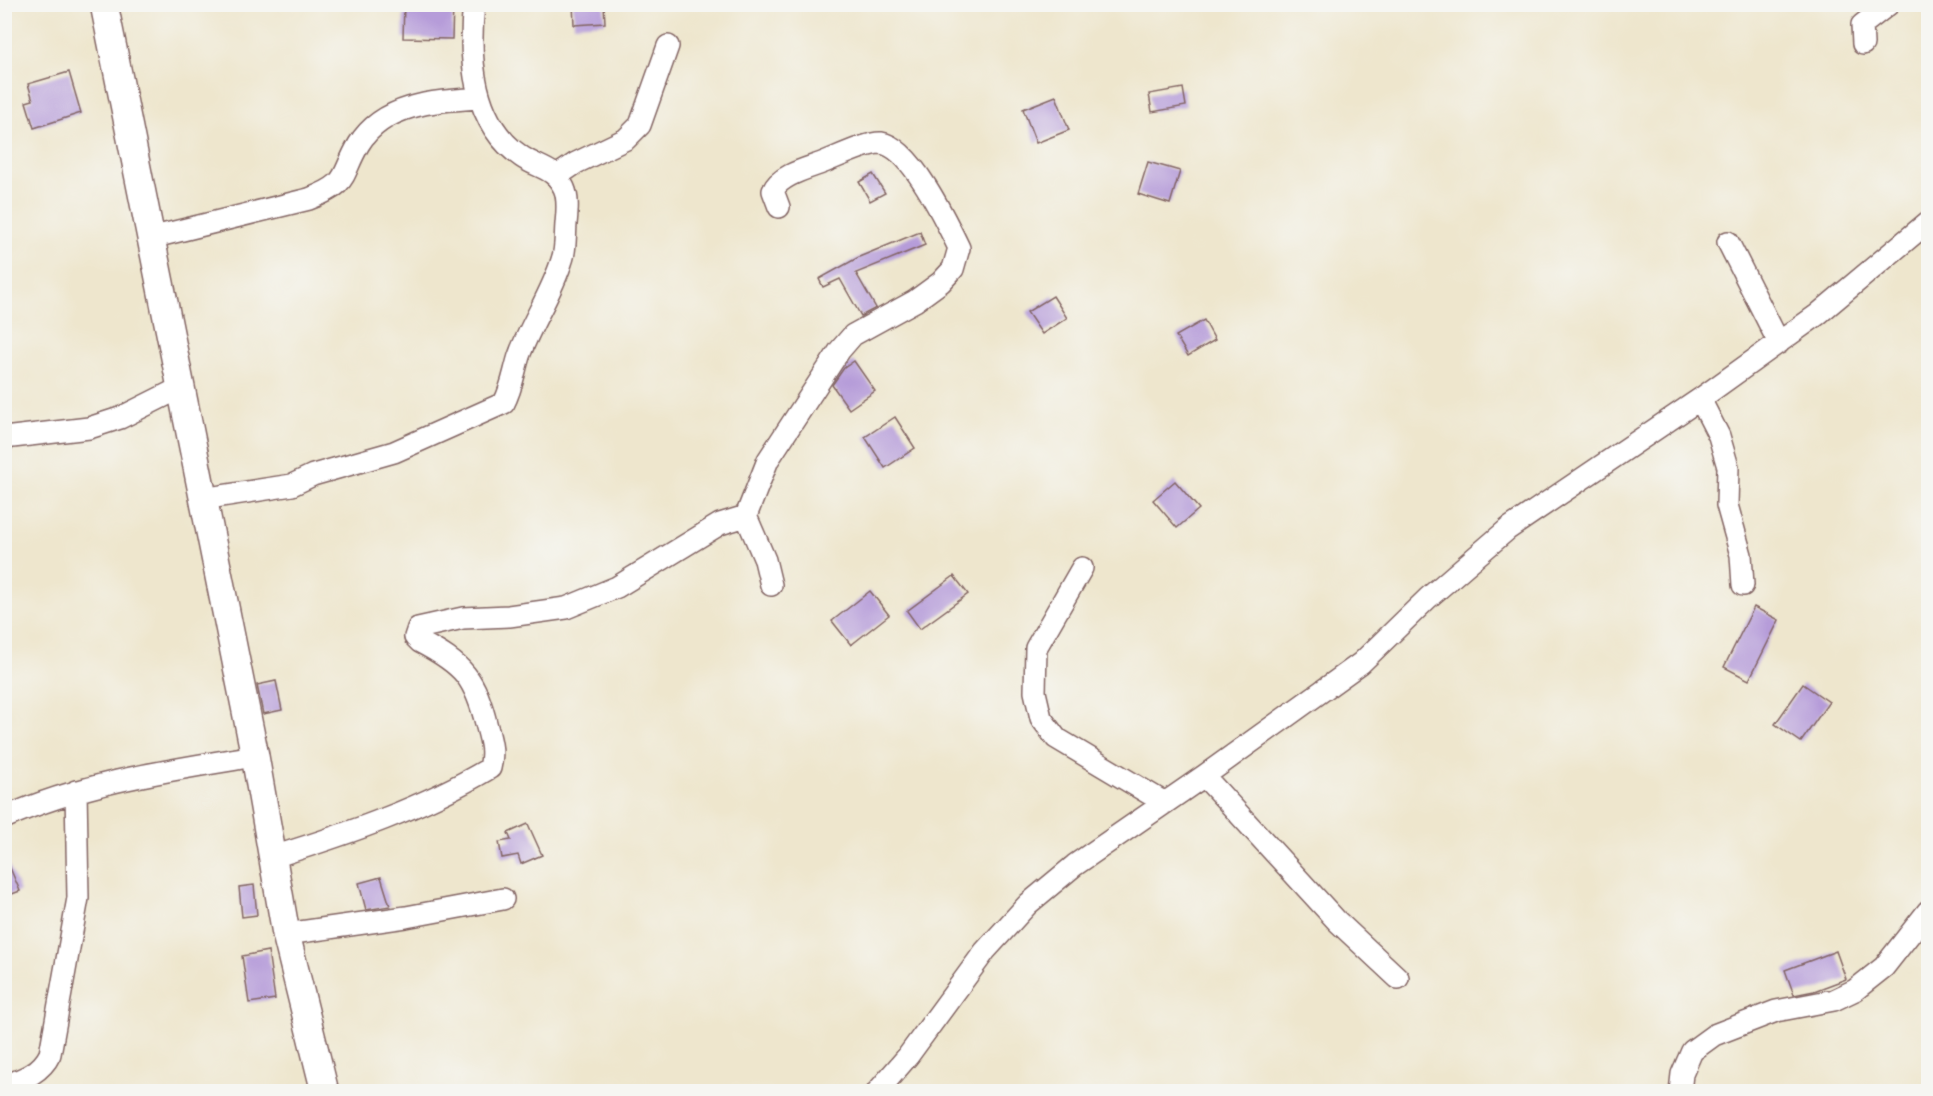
<svg xmlns="http://www.w3.org/2000/svg" width="1933" height="1096" font-family="'Sorts Mill Goudy',serif">
<rect width="100%" height="100%" fill="#f6f6f2"/>
<filter id="ink" filterUnits="userSpaceOnUse"><feTurbulence type="fractalNoise" baseFrequency=".0167" numOctaves="2"/><feDisplacementMap in="SourceGraphic" scale="12" xChannelSelector="R" yChannelSelector="G"/><feConvolveMatrix kernelMatrix="1 2 1 2 8 2 1 2 1" color-interpolation-filters="sRGB"/></filter>
<filter id="wash" filterUnits="userSpaceOnUse"><feTurbulence type="fractalNoise" baseFrequency=".008" numOctaves="4" result="noise"/><feDisplacementMap in="SourceGraphic" scale="24" xChannelSelector="R" yChannelSelector="G"/><feGaussianBlur stdDeviation="1.35" result="paint"/><feColorMatrix in="noise" values="0 0 0 0 0 0 0 0 0 0 0 0 0 0 0 0 0 1.4 0 .05"/><feComposite in="paint" operator="in"/></filter>
<g filter="url(#wash)">
<rect width="100%" height="100%" fill="#eee6cd"/>
<g id="blocks">
<!-- building -->
<path fill="#b69cd9" d="M404 4H453L452 39 403 38Z
M573 4H604L605 23 574 25Z
M69 72 81 113 34 128 26 102 33 100 28 84Z
M1183 88 1186 106 1152 112 1149 94Z
M1056 96 1069 130 1036 143 1023 109Z
M1148 162 1180 171 1170 204 1138 194Z
M873 174 885 193 870 201 859 182Z
M920 232 925 245 856 273 876 308 861 316 840 279 823 287 819 279 859 257Z
M1053 296 1067 318 1042 334 1027 312Z
M1204 320 1215 340 1188 356 1176 336Z
M854 361 875 391 849 409 832 385 844 368Z
M895 417 915 448 885 468 865 437Z
M1175 481 1199 509 1177 528 1153 500Z
M954 576 968 594 920 629 907 611Z
M870 591 889 615 851 645 832 621Z
M1754 607 1779 620 1749 680 1724 667Z
M276 681 282 710 263 714 257 685Z
M1803 684 1829 702 1801 742 1775 724Z
M528 824 542 855 521 864 518 855 502 858 499 842 511 840 508 833Z
M4 854 20 891 4 897Z
M381 877 390 906 366 910 359 883Z
M254 885 257 915 242 917 239 887Z
M268 951 275 999 249 1003 242 956Z
M1836 951 1846 979 1814 991 1794 995 1785 970Z"/>
</g>
</g>
<g filter="url(#ink)">
<use href="#blocks" fill-opacity="0" stroke="#836564" stroke-width="1.5"/>
<g fill="none" stroke-linecap="round" stroke-linejoin="round">
<defs>
<path id="minor" d="M1863 44 1862 25 1889 4
M557 176 576 163 626 139 640 125 668 46
M150 238 309 199C351 183 340 176 359 144 384 103 437 101 480 98
M1728 242 1779 343
M1700 399 1719 436 1728 467 1727 505 1741 555 1743 585
M4 438 89 428 120 418 180 388
M202 499 292 485 313 475 394 452 504 403C512 388 514 372 519 356 531 323 552 293 562 260 566 250 565 236 566 224 567 213 569 199 564 188 555 168 538 168 522 157 473 124 468 58 474 4
M1082 568 1036 648 1035 692 1041 718 1056 738 1165 803
M771 585 765 560 746 516 768 460 840 350 853 335 915 301 941 282 953 269 959 248C947 223 911 147 881 143 868 142 833 159 819 164 805 169 779 176 773 191L779 207
M1204 776 1337 921 1398 978
M4 818C84 782 170 770 255 756
M273 857C347 834 423 808 490 768 494 752 491 742 487 727 475 678 464 665 420 642L415 637 418 628 463 618 509 616 566 608 617 587 720 524 746 516
M286 934 406 917 503 899
M4 1086C23 1079 41 1073 50 1054L78 898 76 791
M877 1092 908 1056 985 951 1028 904 1075 865 1204 776 1361 663 1428 598 1508 529 1700 399 1817 315 1928 222
M1680 1092 1682 1074 1692 1051 1714 1035 1776 1011 1834 1000 1855 990 1884 967 1928 911"/>
<path id="major" d="M104 4 255 756 286 934 325 1092"/>
</defs>
<!-- minor casing -->
<use href="#minor" stroke="#836564" stroke-width="24"/>
<!-- major casing -->
<use href="#major" stroke="#836564" stroke-width="30"/>
<!-- minor -->
<use href="#minor" stroke="#fff" stroke-width="21"/>
<!-- major -->
<use href="#major" stroke="#fff" stroke-width="27"/>
</g>
</g>
<!-- margin -->
<rect width="1933" height="1096" fill="none" stroke="#f6f6f2" stroke-width="24"/>
</svg>
